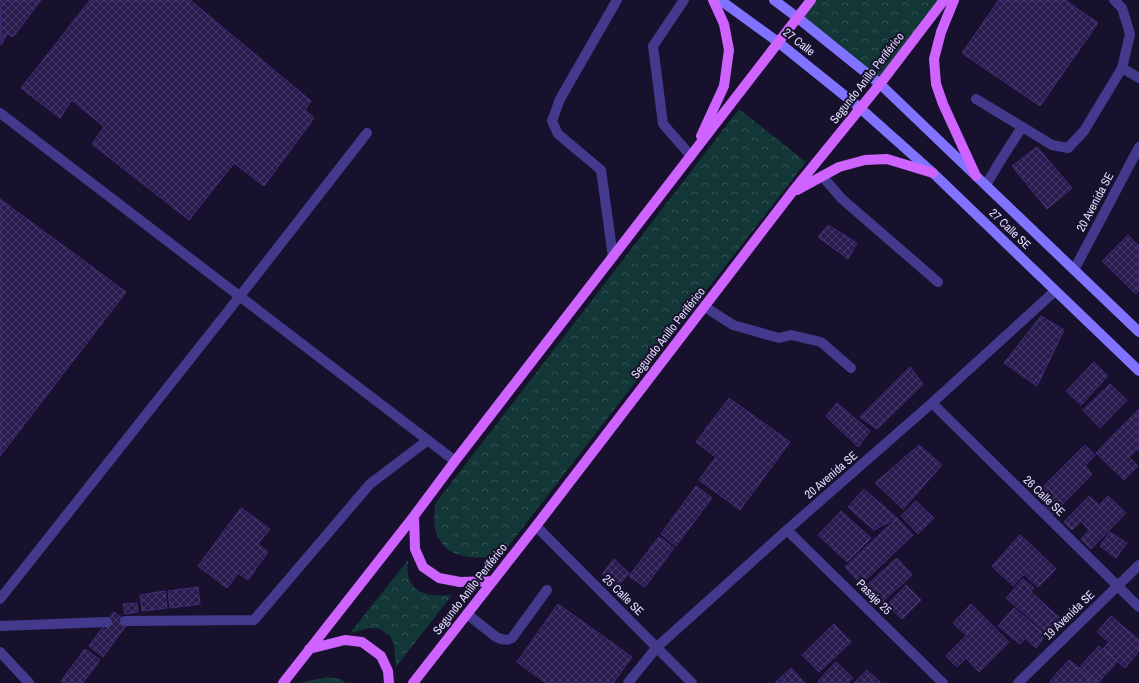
<svg xmlns="http://www.w3.org/2000/svg" width="1139" height="683" font-family="'Archivo Narrow',sans-serif">
<defs>
<pattern id="forest-crowns" width="20" height="18" patternUnits="userSpaceOnUse"><rect width="20" height="18" fill="#133637"/><path d="M2 6a3 3 0 1 1 6 0M12 15a3 3 0 1 1 6 0" fill="none" stroke="#355255"/></pattern>
<pattern id="building-cross-hatch" width="8" height="8" patternUnits="userSpaceOnUse"><rect width="8" height="8" fill="#291c4f"/><path d="M0 0l8 8M0 8l8-8" fill="none" stroke="#483c69"/></pattern>
</defs>
<rect width="100%" height="100%" fill="#17112d"/>
<!-- forest -->
<path fill="url(#forest-crowns)" d="M816 0H941L879 80 802 18Z
M739 109 806 162 500 557C476 558 445 561 436 532 433 525 435 512 435 504Z
M408 560C408 565 407 573 409 578 415 597 436 596 452 595L396 667 394 645 390 636 380 629 370 628 350 633Z
M327 677 340 679 346 683H299Z"/>
<!-- building -->
<path fill="url(#building-cross-hatch)" stroke="#422d7b" d="M0 0H41L13 37 7 34 1 45Z
M90 0H190L311 101 305 110 314 118 264 186 234 163 189 220 92 144 104 127 72 100 60 118 21 88Z
M999 0H1065L1098 23 1040 106 962 53Z
M1037 147 1072 188 1047 209 1012 166Z
M0 199 126 292 0 456Z
M828 225 857 243 848 259 818 237Z
M1128 235 1138 245 1139 244V290L1136 294 1102 261Z
M1041 316 1064 330 1037 386 1004 363Z
M1094 362 1108 376 1081 405 1066 391Z
M910 367 923 384 877 429 860 417Z
M1110 384 1127 400 1100 428 1083 410Z
M729 398 790 442 740 510 699 480 716 457 696 442Z
M837 403 870 431 858 447 826 416Z
M1139 409V451L1118 430Z
M1118 430 1137 449 1129 457 1138 466 1124 480 1096 453Z
M919 445 942 465 903 509 875 483Z
M1085 445 1095 455 1085 466 1092 474 1051 516 1041 507 1046 502 1037 493Z
M696 486 712 498 676 546 661 534Z
M864 489 897 518 874 530 848 507Z
M1089 496 1099 505 1108 496 1126 513 1091 549 1081 539 1089 530 1081 521 1072 530 1064 522Z
M916 501 934 518 918 534 901 516Z
M241 508 270 529 258 544 268 552 248 580 238 573 227 588 198 566Z
M841 511 871 538 847 562 818 535Z
M897 518 913 535 861 584 845 567Z
M1110 532 1127 543 1116 558 1100 546Z
M1020 535 1042 555 1013 586 992 566Z
M659 537 674 548 645 587 629 576Z
M1043 556 1056 569 1038 587 1025 575Z
M897 558 912 575 881 603 866 586Z
M614 559 629 573 617 587 602 574Z
M1023 579 1034 588 1031 592 1061 619 1048 634 1006 598Z
M906 585 921 600 902 619 887 605Z
M198 587 200 604 170 608 168 591Z
M165 591 167 608 142 611 140 595Z
M137 603 138 612 125 614 123 604Z
M558 604 632 657 613 683H546L517 662Z
M971 604 984 617 966 635 953 623Z
M1014 608 1046 635 1036 648 1025 638 1020 644 998 626Z
M114 612 128 623 103 657 89 646Z
M1111 616 1139 640V651L1125 668 1103 649 1109 642 1097 632Z
M984 617 1009 642 979 672 966 658 957 667 946 656Z
M834 624 851 642 819 672 802 655Z
M1099 646 1117 662 1098 683H1095L1079 668Z
M85 649 100 660 83 683H64L61 681Z
M1069 660 1079 668 1095 683H1052L1050 681Z
M836 662 853 678 848 683H820L818 681Z
M791 668 805 683H775Z
M867 670 881 683H854Z"/>
<g fill="none" stroke-linecap="round" stroke-linejoin="round">
<!-- lane -->
<path stroke="#433a8d" stroke-width="10" d="M684 0 653 46 663 124 691 156
M1122 68 1139 78
M976 99 1052 145 1068 148 1084 131 1122 68 1130 34 1122 8 1114 0
M0 113 455 461
M822 176 842 199 938 282
M986 185 999 163 1022 127
M613 257 601 170 558 134 552 121 560 99 617 0
M705 307 733 325 779 338 791 335 821 342 851 368
M787 530 943 683
M0 599 240 296 367 133
M467 614 496 637C502 640 507 641 512 638L547 590
M125 621 254 620 370 484 428 440
M0 626 107 622
M0 652 29 683"/>
<!-- street -->
<path stroke="#433a8d" stroke-width="10" d="M1074 270 1139 147
M932 403 1139 607
M536 526 692 683
M628 683 657 647 787 530 932 403 1055 291
M1018 683 1139 565"/>
<!-- secondary -->
<path stroke="#8073ff" stroke-width="10" d="M720 0 778 42 860 108 933 173 1139 371
M774 0 798 18 880 84 1139 332"/>
<!-- primary -->
<path stroke="#cf63ff" stroke-width="10" d="M954 0 941 32 934 59 936 84 943 104 976 176
M701 136 724 86 729 50 724 24 713 0
M797 190 839 167 865 160 887 159 933 173
M414 516 415 549 423 567 439 578 460 582 493 581
M309 649 345 640 362 642 381 656 388 671 389 683
M283 683 414 516 455 461 811 0
M413 683 536 526 793 191 880 84 944 0"/>
</g>
<g text-anchor="middle" stroke-width="4" stroke-linejoin="round" paint-order="stroke">
<!-- street labels -->
<g font-size="12" fill="#e3dcff" stroke="#17112d">
<text transform="translate(799 42) rotate(38)" y="4">27 Calle</text>
<text transform="translate(867 78) rotate(-52)" y="4">Segundo Anillo Periférico</text>
<text transform="translate(1095 202) rotate(-62)" y="4">20 Avenida SE</text>
<text transform="translate(1010 229) rotate(44)" y="4">27 Calle SE</text>
<text transform="translate(668 333) rotate(-52)" y="4">Segundo Anillo Periférico</text>
<text transform="translate(831 475) rotate(-41)" y="4">20 Avenida SE</text>
<text transform="translate(1044 496) rotate(44)" y="4">26 Calle SE</text>
<text transform="translate(470 589) rotate(-52)" y="4">Segundo Anillo Periférico</text>
<text transform="translate(623 595) rotate(45)" y="4">25 Calle SE</text>
<text transform="translate(874 597) rotate(45)" y="4">Pasaje 25</text>
<text transform="translate(1069 615) rotate(-44)" y="4">19 Avenida SE</text>
</g>
</g>
</svg>
